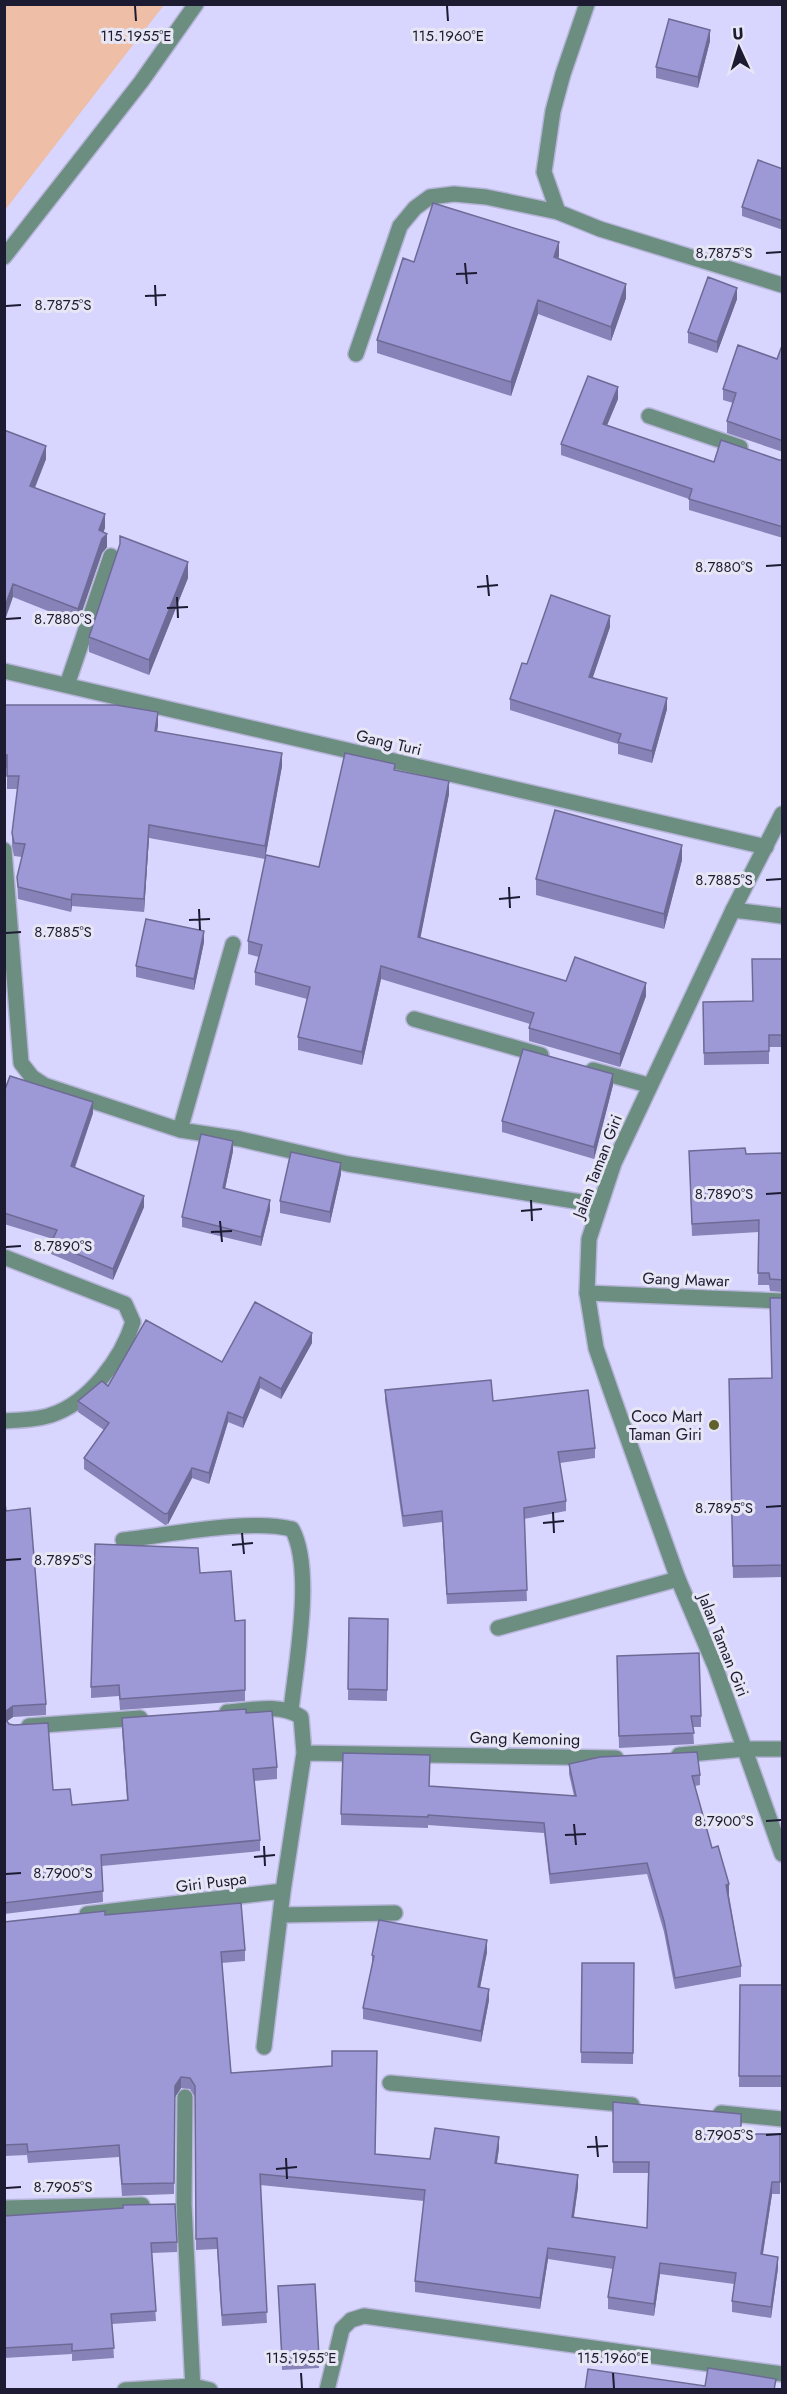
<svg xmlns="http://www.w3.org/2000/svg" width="787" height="2394" font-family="Jost,sans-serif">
<rect width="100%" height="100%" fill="#d8d6fe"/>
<!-- green -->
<path fill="#eebea6" d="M5 4 164 5 5 210 4 5Z"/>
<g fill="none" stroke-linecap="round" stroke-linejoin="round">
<defs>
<path id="service" d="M356 354 400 226 415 208 430 197 454 194 486 197 558 212"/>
<path id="minor" d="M587 4 563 74 553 111 544 172 558 212 600 229 782 285
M4 257 141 82 196 4
M649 416 740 447
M4 671 766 847
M67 685 111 556
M4 850 21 1063 32 1077 44 1085 180 1130 240 1139 348 1164 599 1205
M733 910 782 916
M414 1019 541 1055
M593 1070 648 1085
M180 1130 233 944
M4 1257 125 1304 133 1322C122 1358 89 1403 51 1415 37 1420 20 1420 4 1421
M587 1293 782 1301
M123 1540C169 1535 250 1518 292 1529 314 1569 296 1664 291 1710
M498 1628 678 1579
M29 1726 140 1718
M304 1753 616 1758
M679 1755 745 1749H782
M87 1914 283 1891 304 1753 301 1717C280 1703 251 1710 227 1712
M280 1915 395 1913
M264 2047 283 1891
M390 2083 632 2105
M185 2097 184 2204 193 2390
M721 2113 782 2119
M4 2208 142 2205
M125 2390 193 2386 210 2390
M327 2390 342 2329 351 2320 364 2316 782 2374"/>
<path id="tertiary" d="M782 814 733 910 614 1163 589 1239 587 1293 596 1348 614 1400 678 1579 715 1666 782 1854"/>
</defs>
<!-- service casing -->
<use href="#service" stroke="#b6b4d9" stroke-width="18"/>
<!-- minor casing -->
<use href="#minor" stroke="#b6b4d9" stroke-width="18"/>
<!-- tertiary casing -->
<use href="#tertiary" stroke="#b6b4d9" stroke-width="18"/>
<!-- service -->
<use href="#service" stroke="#6c8e80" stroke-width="15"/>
<!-- minor -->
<use href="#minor" stroke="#6c8e80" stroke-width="15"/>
<!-- tertiary -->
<use href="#tertiary" stroke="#6c8e80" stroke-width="15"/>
</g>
<!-- wall -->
<path fill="#8783b8" d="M710 41 698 88 656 78V67Z
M783 169V230L742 216V207Z
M559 256 558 259 626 298 611 341 538 314 511 396 377 353V340L414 262Z
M737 299 717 353 688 343V332Z
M783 343V452L727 433V421L733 403 723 400V389L777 359Z
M618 399 607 425 714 462 783 460V538L689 510V499L561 455V444Z
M4 430 46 459 35 488 105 528 103 532 107 547 102 553 78 623 13 597Z
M120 536 188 578 149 675 89 652V637L120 546Z
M610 627 593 677 667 709 652 763 618 754V744L510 710V699L527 664Z
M4 705 158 725 157 731 282 766 265 859 149 838 144 912 72 906 71 912 18 899 17 877 22 857 14 856 12 846V833L18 789H7V768H4Z
M395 770 449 794 420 938 566 981 646 996 620 1067 529 1041V1028L530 1024 381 979 362 1065 298 1050V1037L307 999 255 985V972L259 957 248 954V941L319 867Z
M682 860 664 929 536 895V879Z
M204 942 194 990 136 977V966Z
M783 959V1047H769V1064L704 1065 703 1002 752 1001Z
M613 1085 594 1159 502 1132V1121Z
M4 1092 93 1113 75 1168 144 1207 113 1280 51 1254V1243L53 1239 4 1224Z
M233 1151 225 1189 270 1210 261 1246 182 1227V1217Z
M689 1151 746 1154 783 1153V1292L770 1291 769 1285H758L759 1232 692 1236Z
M341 1174 330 1223 280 1213V1201Z
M783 1298V1577L733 1578 729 1379 772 1378Z
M312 1343 281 1399 260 1388 243 1428 228 1422 209 1484 192 1478 168 1524 165 1525 84 1469V1458L104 1430 78 1412V1401L108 1386Z
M385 1390 493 1401 595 1448V1458L560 1463 566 1501V1511L524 1519 527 1601 447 1604 442 1522 403 1527 385 1400Z
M4 1496 6 1511 46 1704V1715L13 1717 7 1721 53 1790 72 1805 127 1800 122 1729V1718L246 1713 277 1767V1779L254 1781 260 1840V1851L102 1866 103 1902 4 1914Z
M200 1573 235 1621 245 1690V1701L120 1710 119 1696 91 1698V1687Z
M349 1618 388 1619 387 1701 348 1700Z
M617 1656 701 1716V1727H693L694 1744 619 1748Z
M569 1764 700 1775V1785L695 1786 712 1848 729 1895 741 1966V1977L675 1989 664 1932 647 1874 550 1884 544 1833 428 1825V1828L341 1825V1814L429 1786 574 1796 569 1774Z
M105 1915 245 1950V1961L221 1963 231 2073 375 2154 430 2159 499 2148 497 2163 578 2187 574 2217 647 2228 648 2173H613V2102L741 2134H780V2194H772L763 2254 778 2268 771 2318 732 2312V2301L734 2284 660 2274 654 2316 608 2309V2297L613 2269 548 2259 540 2309 415 2292V2281L424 2201 260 2185 267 2323 222 2326 217 2249 196 2250 195 2097 190 2089 181 2088 175 2097 174 2194 122 2196 119 2157 28 2163 27 2155 4 2156V1922Z
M487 1952 480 1987 489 2000 481 2042 363 2019V2008L372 1967V1955Z
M582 1963H634L633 2064 581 2063Z
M740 1985H783V2087H739Z
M4 2216 177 2242V2252L152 2253 156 2321 112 2324 114 2358 72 2361V2354L4 2358Z
M278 2286 319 2357V2368L282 2370Z"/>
<!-- shaded-wall -->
<path fill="#6e6a96" d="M710 30V41L698 88V77Z
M559 242V256L554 271V257Z
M626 284V298L611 341V327Z
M737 288V299L717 353V342Z
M538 300V314L511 396V382Z
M618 387V399L603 435V424Z
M46 446V459L30 499V486Z
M105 514V528L99 544V530Z
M107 534V547L102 553 78 623V609L102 539Z
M188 562V578L149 675V660Z
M13 584V597L4 623V609Z
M610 616V627L589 688V677Z
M667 698V709L652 763V751Z
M158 712V725L155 744V731Z
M282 753V766L265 859V846Z
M449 781V794L418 950V937Z
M149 825V838L144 912V899Z
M682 845V860L664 929V914Z
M72 894V906L71 912V900Z
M204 931V942L194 990V979Z
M381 966V979L362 1065V1052Z
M646 983V996L620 1067V1054Z
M613 1074V1085L594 1159V1147Z
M93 1102V1113L71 1177V1166Z
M233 1141V1151L223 1198V1188Z
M341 1163V1174L330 1223V1212Z
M144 1196V1207L113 1280V1269Z
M270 1200V1210L261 1246V1237Z
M312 1333V1343L281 1399V1389Z
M260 1377V1388L243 1428V1418Z
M228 1412V1422L209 1484V1473Z
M192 1468V1478L168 1524V1513Z
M13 1706V1717L6 1722 4 1716 6 1711Z
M729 1884V1895L726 1896V1885Z
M487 1940V1952L478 1998V1987Z
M489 1989V2000L481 2042V2031Z
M181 2077V2088L175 2097 174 2194 175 2086Z
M499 2137V2148L495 2174V2163Z
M578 2175V2187L572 2228V2217Z
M772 2182V2194L761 2265V2254Z
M548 2248V2259L540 2309V2298Z
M778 2257V2268L771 2318V2307Z
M660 2263V2274L654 2316V2304Z"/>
<!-- building -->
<path fill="#9d98d6" stroke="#6e6a96" stroke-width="1.5" d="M669 19 710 30 698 77 656 67Z
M758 160 783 169V221L742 207Z
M433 203 559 242 554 257 626 284 611 327 538 300 511 382 377 340 403 258 414 262Z
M708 277 737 288 717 342 688 332Z
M783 343V441L727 421 736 393 723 389 738 345 777 359Z
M588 376 618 387 603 424 714 462 721 440 779 460H783V527L689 499 692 489 561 444Z
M4 430 46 446 30 486 105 514 99 530 107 534 102 539 78 609 13 584 4 609Z
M120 536 188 562 149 660 89 637 120 544Z
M551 595 610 616 589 677 667 698 652 751 618 742 621 734 510 699 522 663 527 664Z
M4 705H116L158 712 155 731 282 753 265 846 149 825 144 899 72 894 71 900 18 887 17 877 25 844 14 843 12 833 19 776H7V755H4Z
M345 753 395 764 394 770 449 781 418 937 566 981 575 957 646 983 620 1054 529 1028 534 1013 381 966 362 1052 298 1037 310 987 255 972 262 945 248 941 266 855 319 867Z
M555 810 682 845 664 914 536 879Z
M146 919 204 931 194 979 136 966Z
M752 959H783V1035H769V1051L704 1053 703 1002 753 1001Z
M523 1049 613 1074 594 1147 502 1121Z
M10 1076 93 1102 71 1166 144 1196 113 1269 51 1243 57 1230 4 1213V1092Z
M201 1134 233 1141 223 1188 270 1200 261 1237 182 1217Z
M745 1148 746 1154 783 1153V1280L770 1279 769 1273H758L759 1220 692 1224 689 1151Z
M291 1152 341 1163 330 1212 280 1201Z
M770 1298H783V1565L733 1566 729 1379 772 1378Z
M255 1302 312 1333 281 1389 260 1377 243 1418 228 1412 209 1473 192 1468 168 1513 165 1514 84 1458 109 1423 78 1401 102 1381 108 1386 146 1320 222 1362Z
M491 1380 493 1401 588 1390 595 1448 558 1452 566 1501 524 1508 527 1590 447 1594 442 1511 403 1516 385 1390Z
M4 1496 6 1511 30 1508 46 1704 13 1706 6 1711 4 1716Z
M95 1544 198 1548 200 1573 231 1571 235 1621 245 1620V1690L120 1699 119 1685 91 1687Z
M349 1618 388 1619 387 1690 348 1689Z
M699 1653 701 1716H691L694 1733 619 1736 617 1656Z
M246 1709V1713L272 1711 277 1767 253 1769 260 1840 101 1855 103 1891 4 1903V1717L9 1724 14 1725 48 1723 53 1790 70 1789 72 1805 128 1800 122 1718Z
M697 1752 700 1775 692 1776 712 1848 718 1846 729 1884 726 1885 741 1966 675 1978 664 1921 647 1863 550 1874 544 1823 428 1815V1817L341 1814 343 1753 430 1755 429 1786 576 1796 569 1764 600 1757Z
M241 1903 245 1950 221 1952 231 2073 332 2066V2051H377L375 2154 430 2159 435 2128 499 2137 495 2163 578 2175 572 2217 647 2228 649 2162H613V2102L741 2114V2134H780V2182H772L761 2254 778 2257 771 2307 732 2301 736 2273 660 2263 654 2304 608 2297 615 2257 548 2248 540 2298 415 2281 425 2190 260 2174 267 2312 222 2315 217 2238 196 2239 195 2086 190 2078 181 2077 175 2086 174 2183 122 2184 119 2145 28 2152 27 2144 4 2145V1922L105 1911V1915Z
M379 1920 487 1940 478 1987 489 1989 481 2031 363 2008 374 1956 372 1955Z
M582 1963H634L633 2053 581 2052Z
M740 1985H783V2076H739Z
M175 2204 177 2242 151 2243 156 2311 111 2314 114 2348 72 2351V2344L4 2348V2216L123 2208V2205Z
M315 2284 319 2357 282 2359 278 2286Z
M708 2368 776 2379 774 2390H585L588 2369 705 2386Z"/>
<!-- ticks -->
<path fill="none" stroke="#1d1b32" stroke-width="2" d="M135 6 136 21M447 6 448 21M766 253 781 252M465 263 467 284M456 274 477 273M155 285 156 306M145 296 166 295M6 306 21 305M766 566 781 565M487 575 489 596M477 587 498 585M177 597 178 618M167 608 188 607M6 619 21 618M766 880 781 879M509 887 510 908M499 899 520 897M199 909 200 930M189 920 210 919M6 933 21 932M766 1194 781 1193M531 1200 532 1221M521 1211 542 1209M220 1221 222 1242M211 1232 232 1231M6 1247 21 1246M766 1507 781 1506M553 1512 554 1533M543 1523 564 1521M242 1533 244 1554M232 1545 253 1543M6 1560 21 1559M766 1821 781 1820M574 1824 576 1845M565 1835 586 1834M264 1846 265 1866M254 1857 275 1855M6 1874 21 1873M766 2135 781 2134M596 2136 598 2157M587 2147 608 2146M286 2158 287 2179M276 2169 297 2167M6 2188 21 2187M301 2373 302 2388M613 2373 614 2388"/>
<!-- markers -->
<circle fill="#62612e" stroke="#e7e6f4" stroke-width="2" cx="714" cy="1425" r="6"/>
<g text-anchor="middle" stroke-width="6" stroke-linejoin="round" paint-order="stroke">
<!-- street labels -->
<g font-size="16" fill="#1d1b32" stroke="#e7e6f4">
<text transform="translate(389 742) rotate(13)" y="6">Gang Turi</text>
<text transform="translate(597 1166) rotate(-69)" y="6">Jalan Taman Giri</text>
<text transform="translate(686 1279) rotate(2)" y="6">Gang Mawar</text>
<text transform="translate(724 1645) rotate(68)" y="6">Jalan Taman Giri</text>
<text transform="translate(525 1738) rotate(1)" y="6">Gang Kemoning</text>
<text transform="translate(211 1882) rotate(-7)" y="6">Giri Puspa</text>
</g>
<!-- poi labels -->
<g font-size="16" fill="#1d1b32" stroke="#e7e6f4" text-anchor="end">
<text x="702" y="1422">Coco Mart<tspan x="702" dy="18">Taman Giri</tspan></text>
</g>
</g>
<g font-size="15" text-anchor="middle" fill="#1d1b32" stroke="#e7e6f4" stroke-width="6" stroke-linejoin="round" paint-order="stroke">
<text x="136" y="41">115.1955°E</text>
<text x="448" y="41">115.1960°E</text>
<text x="724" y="258">8.7875°S</text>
<text x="63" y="310">8.7875°S</text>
<text x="724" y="572">8.7880°S</text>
<text x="63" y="624">8.7880°S</text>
<text x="724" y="885">8.7885°S</text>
<text x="63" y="937">8.7885°S</text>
<text x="724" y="1199">8.7890°S</text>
<text x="63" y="1251">8.7890°S</text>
<text x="724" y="1513">8.7895°S</text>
<text x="63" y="1565">8.7895°S</text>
<text x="724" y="1826">8.7900°S</text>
<text x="63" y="1878">8.7900°S</text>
<text x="724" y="2140">8.7905°S</text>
<text x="63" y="2192">8.7905°S</text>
<text x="301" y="2363">115.1955°E</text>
<text x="613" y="2363">115.1960°E</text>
</g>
<!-- border -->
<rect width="787" height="2394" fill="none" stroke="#1d1b32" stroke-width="12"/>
<!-- north arrow -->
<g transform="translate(739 48) rotate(356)" stroke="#e7e6f4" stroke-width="4.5" paint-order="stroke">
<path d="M0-4.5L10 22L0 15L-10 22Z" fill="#1d1b32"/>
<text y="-9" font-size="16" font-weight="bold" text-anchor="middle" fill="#1d1b32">U</text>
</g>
</svg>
